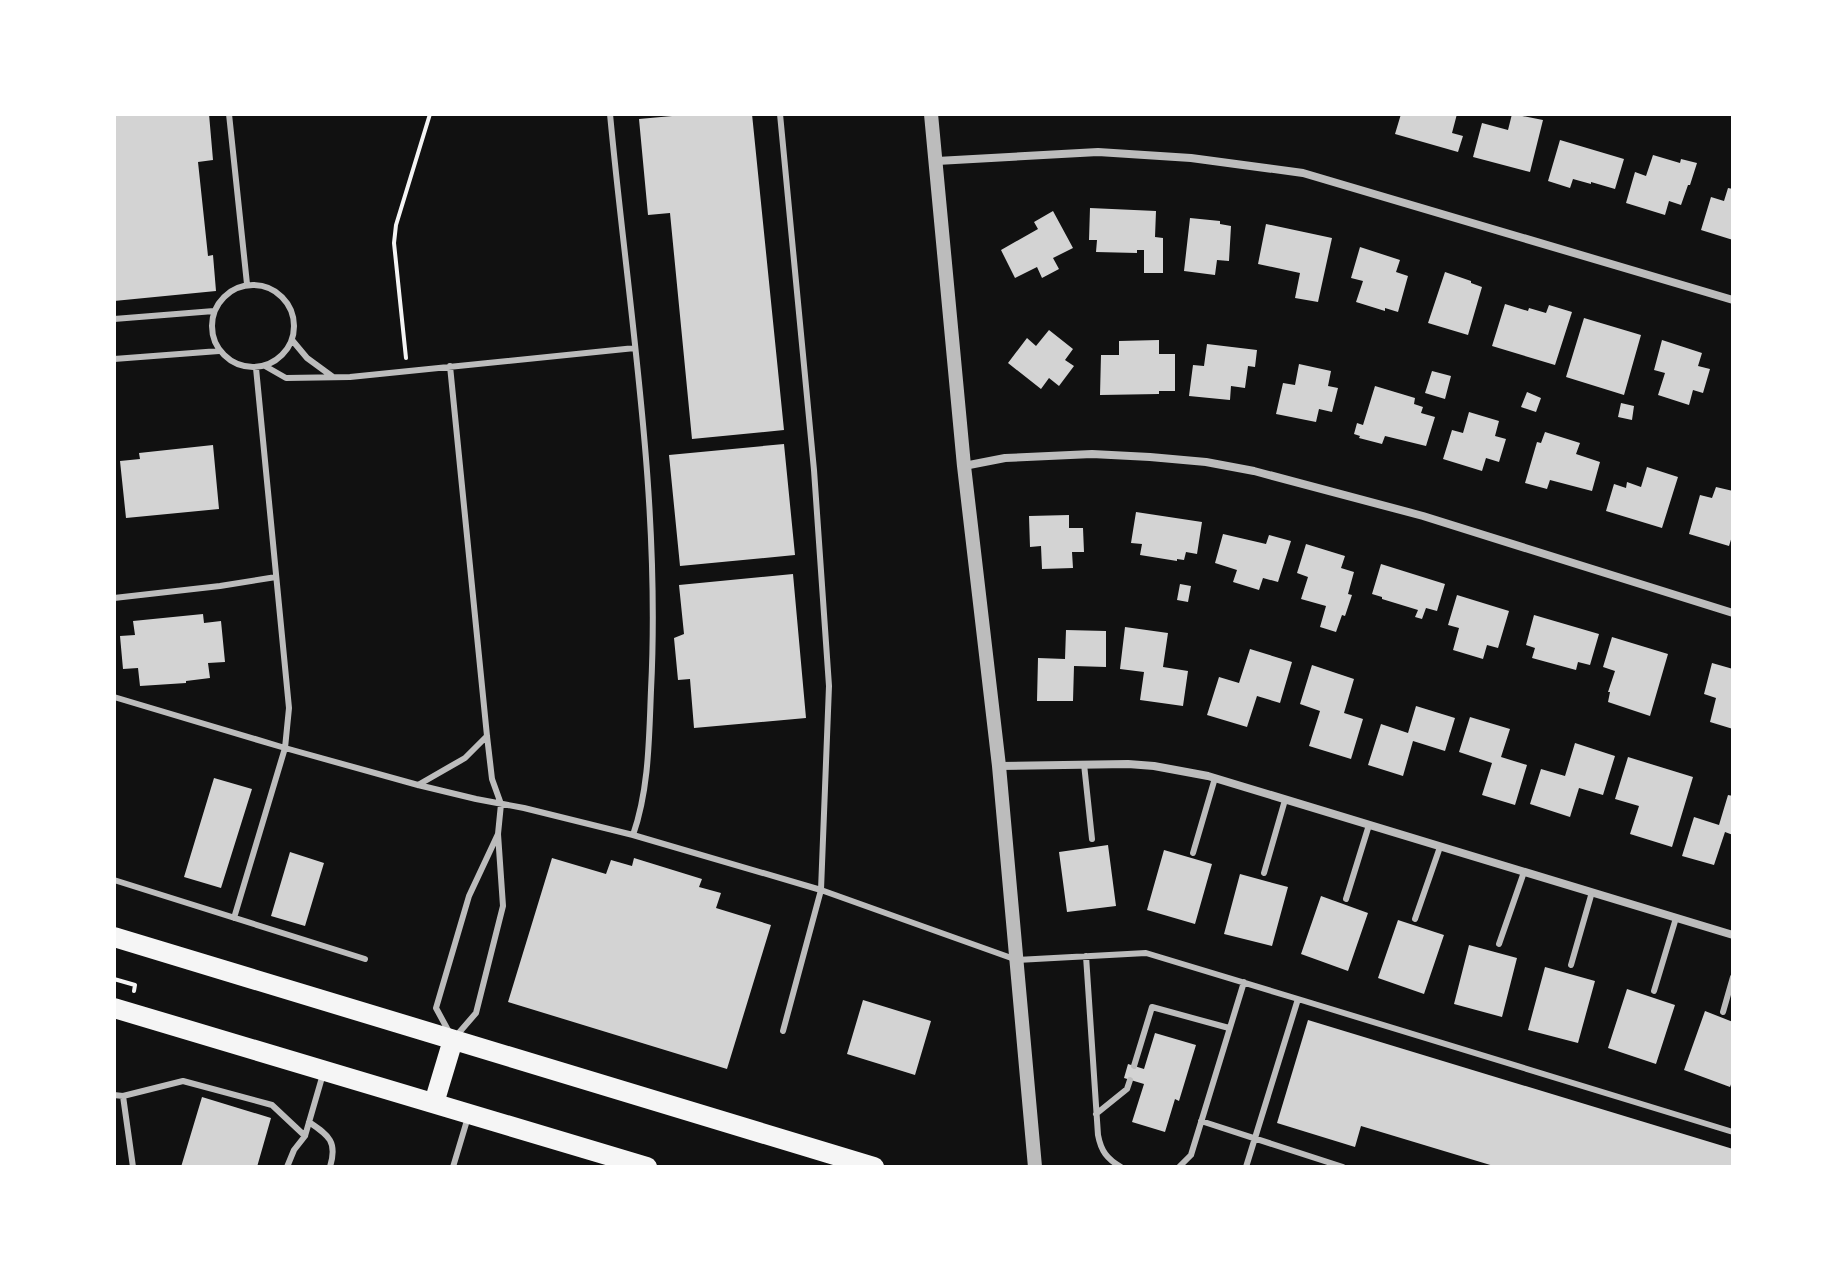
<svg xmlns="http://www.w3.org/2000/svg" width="1847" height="1281" font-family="Raleway,sans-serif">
<rect width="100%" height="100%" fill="#111"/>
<!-- building -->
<path fill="#d3d3d3" d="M114 114H209L213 160 198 162 208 256 213 255 216 291 114 301Z
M694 114H752L784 430 692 439 670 213 648 215 639 119Z
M1401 114H1457L1452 133 1463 136 1458 152 1395 134Z
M1512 114 1543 120 1530 172 1473 157 1482 123 1508 130Z
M1560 140 1624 159 1615 189 1591 182V184L1573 179 1570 188 1548 181Z
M1653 155 1680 163 1681 159 1697 163 1690 185H1688L1681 205 1669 201 1665 215 1626 203 1635 172 1646 176Z
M1728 188 1733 189V240L1701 230 1711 197 1724 201Z
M1090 208 1156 211 1155 237 1163 238V273H1144V250H1137V253L1096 252 1097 240H1089Z
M1053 211 1073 248 1053 258 1059 269 1042 278 1037 267 1015 278 1001 250 1038 229 1034 222Z
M1190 218 1220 221V224L1231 226 1229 261 1217 260 1215 275 1184 271Z
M1266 224 1332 238 1318 302 1295 298 1300 273 1258 264Z
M1360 247 1400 260 1396 272 1408 276 1398 312 1385 308V311L1356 302 1363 281 1351 278Z
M1445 272 1471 281V283L1482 287 1468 335 1428 323Z
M1505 304 1528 311 1529 308 1546 313 1549 305 1572 312 1555 365 1492 346Z
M1584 318 1641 335 1624 395 1566 377Z
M1049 330 1073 349 1065 360 1074 366 1059 386 1049 378 1041 389 1008 363 1027 338 1036 346Z
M1159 340V354H1175V391H1159V394L1100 395 1101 355H1119V341Z
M1662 340 1702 353 1698 366 1710 369 1703 393 1693 390 1689 405 1658 395 1665 373 1654 370Z
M1207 344 1257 350 1255 367 1248 366 1245 388 1231 386 1230 400 1189 396 1193 365 1204 366Z
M1299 364 1331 371 1328 386 1338 388 1332 412 1319 409 1316 422 1276 414 1283 383 1295 385Z
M1432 371 1451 376 1445 399 1425 393Z
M1375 386 1415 398 1414 404 1423 407 1421 413 1435 417 1426 446 1385 436 1382 444 1359 438 1360 436 1354 434 1357 423 1363 425Z
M1527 392 1541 398 1536 412 1521 407Z
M1621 403 1634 406 1632 420 1618 417Z
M1469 412 1499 421 1495 436 1506 439 1499 462 1486 458 1482 471 1443 459 1452 430 1463 433Z
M1545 432 1580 443 1576 454 1600 462 1592 491 1550 480 1547 489 1525 483 1537 442 1541 443Z
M784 444 795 555 680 566 669 455Z
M213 445 219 509 126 518 120 461 140 459 139 453Z
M1647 467 1678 477 1662 528 1606 511 1614 484 1626 488 1627 482 1641 487Z
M1716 487 1733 491V533L1729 546 1689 534 1700 495 1712 498Z
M1136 512 1202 522 1197 554 1186 552 1184 560 1177 559V561L1140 555 1142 544 1131 543Z
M1069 515V528H1083L1084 552H1072L1073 568 1042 569 1041 546 1030 547 1029 516Z
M1223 534 1266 544 1269 535 1291 541 1278 582 1263 578 1259 590 1233 582 1237 570 1215 563Z
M1306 544 1345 556 1341 568 1354 572 1348 594 1352 595 1345 616 1342 615 1336 632 1320 627 1326 606 1301 599 1308 577 1297 573Z
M1381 564 1445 584 1437 611 1426 608 1422 619 1415 617 1418 610 1382 599V597L1372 594Z
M793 574 806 718 694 728 690 679 678 680 674 638 684 634 679 585Z
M1180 584 1191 586 1188 602 1177 600Z
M1457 595 1509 611 1498 648 1487 645 1483 659 1453 650 1459 628 1448 625Z
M203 614 204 623 221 621 225 662 208 663 210 678 186 681V683L140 686 138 668 123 669 120 636 135 635 133 621Z
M1534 615 1599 634 1590 665 1578 662 1576 670 1532 658 1535 648 1526 645Z
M1125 627 1168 633 1163 667 1188 671 1183 706 1140 700 1144 672 1120 669Z
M1066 630 1106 631V667L1074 666 1073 701H1037L1038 658 1065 659Z
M1612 637 1668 654 1650 716 1608 702 1610 692H1608L1615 671 1603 667Z
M1250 649 1292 662 1280 703 1257 696 1247 727 1207 715 1219 677 1239 683Z
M1712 663 1733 669V729L1710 722 1716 698 1704 694Z
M1312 665 1354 679 1344 713 1363 719 1351 759 1309 746 1320 711 1300 704Z
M1416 706 1455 718 1445 751 1413 741 1403 776 1368 765 1381 724 1408 733Z
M1470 717 1510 729 1501 757 1527 765 1515 805 1482 795 1492 763 1459 752Z
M1575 743 1615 756 1603 795 1579 788 1570 817 1530 804 1541 769 1565 776Z
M1628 757 1693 777 1672 847 1630 834 1639 806 1615 799Z
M214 778 252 789 221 888 184 877Z
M1728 795 1733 796V835L1725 832 1714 865 1682 856 1694 817 1719 825Z
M1108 845 1116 906 1067 912 1059 852Z
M1164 850 1212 864 1195 924 1147 910Z
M290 852 324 863 305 926 271 916Z
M552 858 606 874 611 860 632 866 634 858 702 879 699 887 721 893 716 908 771 925 727 1069 508 1002Z
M1240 874 1288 887 1272 946 1224 934Z
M1321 896 1368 913 1348 971 1301 954Z
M1398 920 1444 935 1424 994 1378 978Z
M1469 945 1517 958 1502 1017 1454 1004Z
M1545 967 1595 981 1578 1043 1528 1030Z
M1627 989 1675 1005 1656 1064 1608 1048Z
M863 1000 931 1021 915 1075 847 1054Z
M1705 1011 1733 1022V1079L1730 1087 1684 1070Z
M1308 1020 1733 1149V1167H1497L1361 1126 1355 1147 1277 1123Z
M1155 1033 1196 1045 1179 1101 1175 1099 1165 1132 1132 1122 1144 1084 1124 1078 1128 1064 1144 1069Z
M202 1097 271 1118 257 1167H181Z"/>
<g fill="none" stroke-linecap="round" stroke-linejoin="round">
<!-- path -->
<path stroke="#f5f5f5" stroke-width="4" d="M406 358 394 243 396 225 430 114
M114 979 135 985 134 991"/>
<!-- service -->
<path stroke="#bcbcbc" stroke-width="6" d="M229 114 247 284
M610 114C628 306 661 497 651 690 649 739 649 789 633 835
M780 114 814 470 829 686 821 890 783 1031
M212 326a41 41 0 1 1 82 0a41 41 0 1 1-82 0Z
M114 319 214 311
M292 340 307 358 333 377
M114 359 219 351
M265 366 286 378 350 377 635 348
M450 366 487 736 492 779 501 804 498 834 503 906 476 1013 457 1035
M114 598 220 586 276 577
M114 697 285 748 418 785 476 799 524 808 633 835 821 890 1017 960 1146 953 1298 999 1246 1167
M1084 764 1092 839
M418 785 465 758 487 736
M1193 853 1215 778
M1264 873 1285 800
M114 880 365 959
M1346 899 1369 825
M234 918 285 748 289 708 256 368
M1415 919 1440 847
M1499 944 1524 872
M1086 956 1098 1135C1101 1151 1107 1159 1121 1167
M1571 965 1592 892
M1654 991 1676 918
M1298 999 1733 1132
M1723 1012 1733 977
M449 1032 436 1008 469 896 498 834
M1134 1066 1152 1007 1229 1028
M114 1095 123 1096 183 1081 272 1105 305 1136
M123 1096 133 1167
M1096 1114 1127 1089 1130 1080
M1201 1121 1343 1167
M309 1122C328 1135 338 1141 330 1167
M287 1167 294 1150 305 1136 323 1074
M453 1167 468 1117
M1179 1167 1191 1155 1244 982"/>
<!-- minor -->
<path stroke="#bcbcbc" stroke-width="8" d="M937 161 1098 152 1191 158 1303 173 1733 300
M964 466 1005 458 1092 454 1150 457 1206 462 1254 471 1423 516 1733 613
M999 766 1128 764 1154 766 1208 776 1733 935"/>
<!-- tertiary -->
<path stroke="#bcbcbc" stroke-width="14" d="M931 114 964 466 999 766 1035 1167"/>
<!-- trunk -->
<path stroke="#f5f5f5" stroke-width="20" d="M114 937 874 1167
M114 1008 647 1167
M434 1103 453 1040"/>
</g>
<!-- border -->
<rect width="1847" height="1281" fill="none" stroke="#ffffff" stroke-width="232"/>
</svg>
